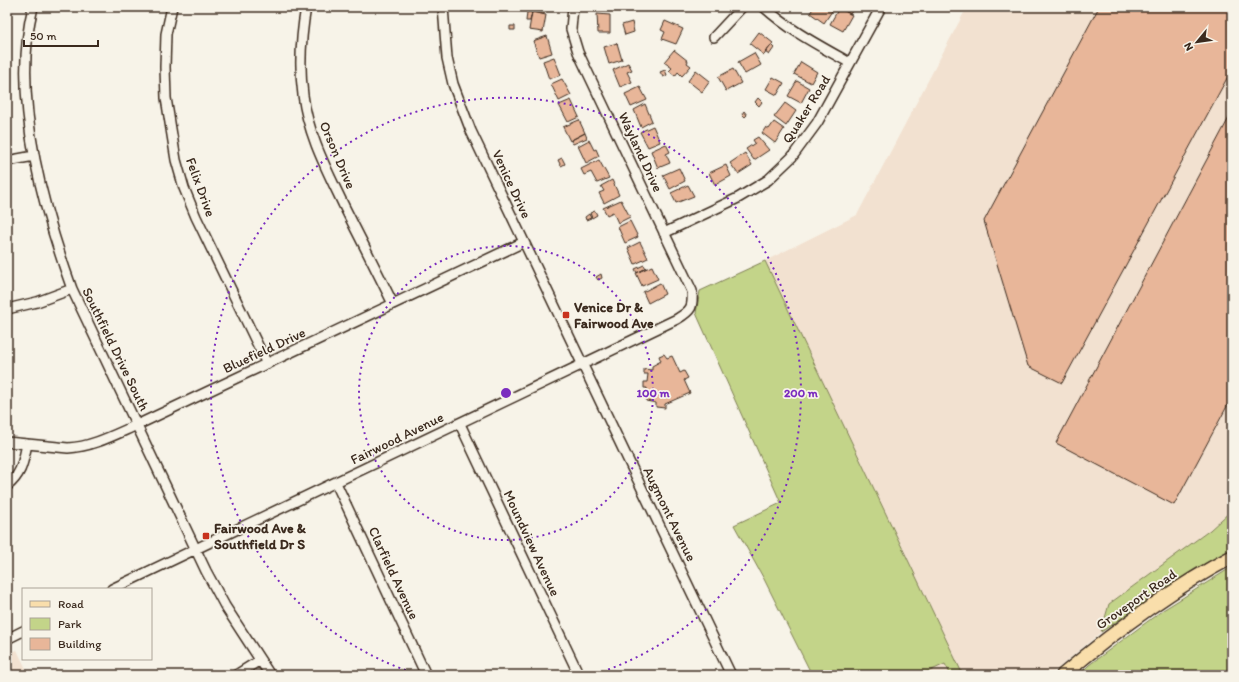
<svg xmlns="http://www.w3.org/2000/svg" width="1239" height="682" font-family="Itim,sans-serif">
<rect width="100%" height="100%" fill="#f7f3e8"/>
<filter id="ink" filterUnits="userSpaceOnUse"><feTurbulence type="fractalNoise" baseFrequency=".025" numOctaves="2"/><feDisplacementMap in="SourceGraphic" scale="8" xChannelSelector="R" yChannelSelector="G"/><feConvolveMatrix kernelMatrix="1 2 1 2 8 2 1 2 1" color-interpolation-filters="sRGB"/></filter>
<g filter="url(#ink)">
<!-- built -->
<path fill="#f2e1d0" d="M967 7H1232V510L1210 530 1109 604 1101 632 1050 675H963L765 261 857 215Z
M17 650 29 675H7V654Z
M945 664 951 675H921Z"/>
<!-- green -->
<path fill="#c3d489" stroke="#7f7f54" d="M765 261 963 675H951L945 664 921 675H812L764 579 734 525 781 503 696 313 700 291Z
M1232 510V549L1195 569 1101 632 1109 604 1210 530Z
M1232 567V675H1079L1089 665 1163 610Z"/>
<!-- building -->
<path fill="#e8b699" stroke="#3b2a1e" d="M814 7H826L832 11 824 23 810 13Z
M841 7H846L852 11 850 14 840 8Z
M1099 7H1232V69L1062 383 1028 366 984 221Z
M533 8 545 10 544 14 533 12Z
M839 8 852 15 843 31 830 24Z
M527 12H532L530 21H526Z
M532 12 546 15 543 32 529 30Z
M597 14 610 15V33H598Z
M665 21 683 29 676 44 662 39 665 32 661 30Z
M632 22 634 32 625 35 622 25Z
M510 26H515V30H510Z
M759 32 773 43 764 55 750 44Z
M547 36 552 53 539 57 533 41Z
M617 43 622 60 609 64 604 47Z
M771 45 774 48 769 55 765 52Z
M674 50 688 61 687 63 691 66 682 76 678 72 675 76 669 71 672 68 664 62Z
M754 53 761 65 745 74 738 62Z
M554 57 561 75 549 79 543 61Z
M801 62 817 72 811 83 794 74Z
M628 63 632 70 627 72 632 82 620 87 613 70Z
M733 69 741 83 726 91 718 77Z
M665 70 667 75 663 77 660 72Z
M696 70 710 81 702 92 688 81Z
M773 77 784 83 777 95 766 89Z
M562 79 571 95 559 101 551 84Z
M797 81 809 88 801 103 788 96Z
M640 87 647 100 631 107 625 94Z
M758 98 762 102 759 106 755 102Z
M571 100 579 117 568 122 559 105Z
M785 103 796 111 786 126 774 117Z
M645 104 652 121 641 127 634 110Z
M744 111 747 115 745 117 742 114Z
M1230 116 1232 117V397L1174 505 1056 443Z
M579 120 585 133 570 141 563 127Z
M774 122 784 129 775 143 762 133 766 127 769 129Z
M653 126 660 142 648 147 640 132Z
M585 133 587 138 573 144 571 140Z
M758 137 769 150 754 160 746 149 755 143 753 140Z
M589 140 594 150 596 149 599 156 586 163 578 146Z
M666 144 670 152 666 154 670 163 658 168 651 151Z
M745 153 752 165 738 174 730 163Z
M562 158 565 164 561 166 558 160Z
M599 160 609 178 597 183 591 172 584 175 581 169Z
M726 165 731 176 715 185 709 173Z
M679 168 685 181 670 189 663 175Z
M612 180 619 195 604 203 599 193 604 191 601 186Z
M688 185 694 196 676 203 671 193Z
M621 200 630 217 618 223 613 212 607 215 603 208Z
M595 211 597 215 592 218 590 213Z
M589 214 591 218 586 220 585 217Z
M630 221 638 237 625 243 618 227Z
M640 242 648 258 635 264 628 248Z
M644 265 646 268 637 273 635 269Z
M652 266 658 279 642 286 636 273Z
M601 274 602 278 598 280 596 277Z
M660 283 665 294 648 303 643 292Z
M664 354 667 358 672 356 680 373 684 371 688 378 684 380 690 393 665 404V408L656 407V403L646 401 647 388H644V382H647L648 374H644V369L652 370V366L661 361 659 356Z"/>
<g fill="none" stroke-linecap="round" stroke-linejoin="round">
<defs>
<path id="street" d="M33 7C11 94 42 206 72 289L206 571 225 606 270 675
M172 7 166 34 165 67 166 98 176 160 184 188 196 217 267 364
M306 7C301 36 299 66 303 95 308 135 327 170 344 206 360 238 377 271 393 304
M443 7 447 58 453 84 471 131 731 675
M764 7C789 30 820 46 850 63
M714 37 742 7
M7 161 34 156
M664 233 738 198 768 180 792 157 817 123 881 7
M7 309 37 302 72 289
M460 424 579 675
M7 442 68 448C92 447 116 434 137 425L524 242
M336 483 426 675
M7 486C22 474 23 462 27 444
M112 589 677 319C692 310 693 307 692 291L578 52 571 29 573 7
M7 639 23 631
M236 675 260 660"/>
<path id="primary" d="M1063 675C1116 630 1171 589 1232 557"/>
</defs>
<!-- street casing -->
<use href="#street" stroke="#3b2a1e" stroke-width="12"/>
<!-- primary casing -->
<use href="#primary" stroke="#3b2a1e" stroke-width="16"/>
<!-- street -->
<use href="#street" stroke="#f7f3e8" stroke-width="9"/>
<!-- primary -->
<use href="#primary" stroke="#f9deab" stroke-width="13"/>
</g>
</g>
<!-- distance rings -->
<g fill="none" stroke="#7b2cbf" stroke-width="2" stroke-dasharray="2 4">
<circle cx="506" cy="393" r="147"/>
<path d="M417 674A295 295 0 1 1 595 674"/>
</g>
<!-- markers -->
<g fill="#c8321e" stroke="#f7f3e8" stroke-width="1.5">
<rect x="562" y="311" width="8" height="8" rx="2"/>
<rect x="202" y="532" width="8" height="8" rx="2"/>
</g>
<g text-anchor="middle" stroke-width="3.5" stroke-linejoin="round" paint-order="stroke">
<!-- street labels -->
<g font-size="14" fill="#3b2a1e" stroke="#f7f3e8">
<text transform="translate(806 109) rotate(-58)" y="5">Quaker Road</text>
<text transform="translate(641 152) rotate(65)" y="5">Wayland Drive</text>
<text transform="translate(338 155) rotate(67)" y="5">Orson Drive</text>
<text transform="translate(512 184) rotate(65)" y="5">Venice Drive</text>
<text transform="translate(201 187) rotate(70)" y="5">Felix Drive</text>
<text transform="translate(116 349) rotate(64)" y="5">Southfield Drive South</text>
<text transform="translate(264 350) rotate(-25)" y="5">Bluefield Drive</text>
<text transform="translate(397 438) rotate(-26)" y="5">Fairwood Avenue</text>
<text transform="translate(670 514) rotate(64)" y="5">Augmont Avenue</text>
<text transform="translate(532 543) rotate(65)" y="5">Moundview Avenue</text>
<text transform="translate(394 573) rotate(65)" y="5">Clarfield Avenue</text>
<text transform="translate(1136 599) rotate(-35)" y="5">Groveport Road</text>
</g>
<!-- poi labels -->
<g font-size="14" font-weight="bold" fill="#3b2a1e" stroke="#f7f3e8" text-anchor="start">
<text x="574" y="312">Venice Dr &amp;<tspan x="574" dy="16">Fairwood Ave</tspan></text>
<text x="214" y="533">Fairwood Ave &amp;<tspan x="214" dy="16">Southfield Dr S</tspan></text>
</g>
</g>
<circle cx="506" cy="393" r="6" fill="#7b2cbf" stroke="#f7f3e8" stroke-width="2"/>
<g font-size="12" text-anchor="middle" font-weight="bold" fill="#7b2cbf" stroke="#f7f3e8" stroke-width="3.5" stroke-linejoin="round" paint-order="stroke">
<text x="653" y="397">100 m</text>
<text x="801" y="397">200 m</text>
</g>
<!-- margin -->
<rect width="1239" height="682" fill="none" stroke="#f7f3e8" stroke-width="24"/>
<rect x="12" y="12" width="1215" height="658" fill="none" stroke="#3b2a1e" stroke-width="1.5" filter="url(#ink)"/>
<!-- legend -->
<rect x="22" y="588" width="130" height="72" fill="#f7f3e8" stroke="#aca397"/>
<rect x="30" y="601" width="20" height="6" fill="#f9deab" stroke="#aca397"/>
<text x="58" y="608" font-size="12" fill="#3b2a1e">Road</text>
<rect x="30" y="618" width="20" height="12" fill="#c3d489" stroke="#aca397"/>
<text x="58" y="628" font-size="12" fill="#3b2a1e">Park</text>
<rect x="30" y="638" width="20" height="12" fill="#e8b699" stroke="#aca397"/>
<text x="58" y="648" font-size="12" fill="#3b2a1e">Building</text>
<!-- north arrow -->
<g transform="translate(1197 42) rotate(241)" stroke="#f7f3e8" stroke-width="3" paint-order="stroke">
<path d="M0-3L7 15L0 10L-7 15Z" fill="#3b2a1e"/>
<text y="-6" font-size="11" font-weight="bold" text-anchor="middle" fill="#3b2a1e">N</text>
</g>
<!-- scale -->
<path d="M24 40v6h74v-6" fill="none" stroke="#3b2a1e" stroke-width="2"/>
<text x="30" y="40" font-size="12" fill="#3b2a1e" stroke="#f7f3e8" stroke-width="3" paint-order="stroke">50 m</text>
</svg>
